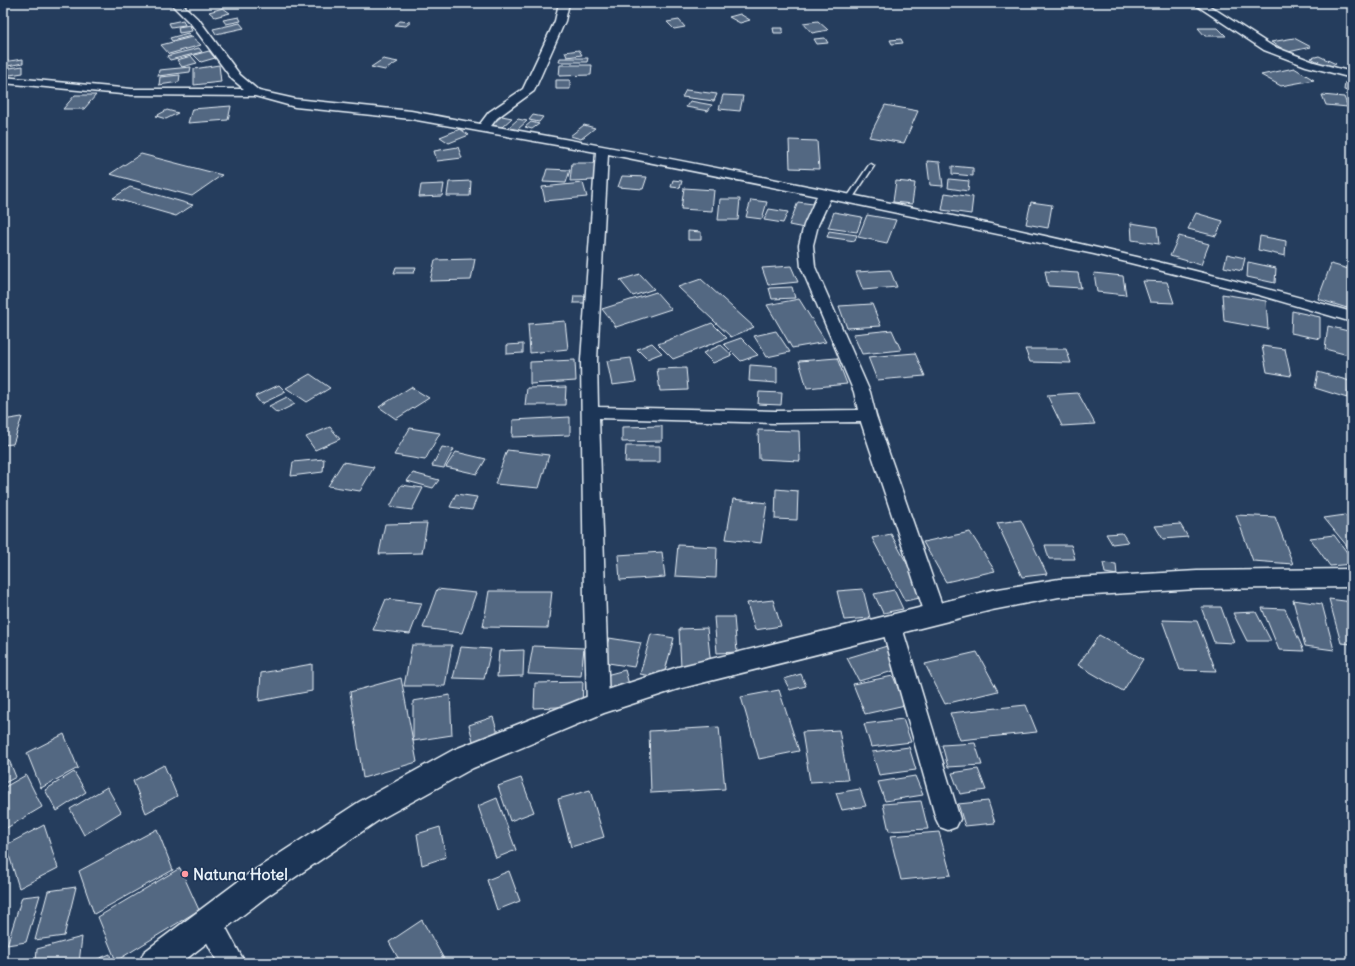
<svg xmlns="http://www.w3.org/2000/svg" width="1355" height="966" font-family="Delius,sans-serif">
<rect width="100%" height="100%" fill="#253d5d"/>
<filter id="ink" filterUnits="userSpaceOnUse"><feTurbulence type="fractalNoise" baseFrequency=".025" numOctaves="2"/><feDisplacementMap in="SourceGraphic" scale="8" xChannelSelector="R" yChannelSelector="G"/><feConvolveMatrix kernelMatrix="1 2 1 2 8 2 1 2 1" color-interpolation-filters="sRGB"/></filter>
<g filter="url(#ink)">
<!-- building -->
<path fill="#536782" stroke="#e8f1f8" d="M223 8 230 13 215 17 209 12Z
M740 14 750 20 740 23 729 17Z
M239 17 241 21 226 24 223 20Z
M183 20 185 25 171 27 169 23Z
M679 20 685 27 674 29 667 22Z
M400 21 411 22 406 26 395 25Z
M818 21 828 30 812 33 803 23Z
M240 23 244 28 216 34 213 29Z
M190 25 192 31 179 33 178 27Z
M773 28H783V33H774Z
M1198 28H1218L1226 36H1205Z
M188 33 191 36 172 41 170 38Z
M192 37 201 45 169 54 161 45Z
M825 38 828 43 817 44 814 39Z
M1294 38 1311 47 1288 52 1271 42Z
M901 39 903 43 892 44 890 40Z
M199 48 202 52 170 60 167 56Z
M579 50 582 55 567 57 565 52Z
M209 51 215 58 201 62 194 55Z
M191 56 197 63 182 67 177 60Z
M1319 56 1336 64 1328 67 1311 58Z
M560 58H588L587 62H559Z
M23 59V63L3 67V62Z
M383 59 398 62 385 70 371 67Z
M219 65 221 82 194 85V69Z
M560 65H592L591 75 559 76Z
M23 66V73L3 76V69Z
M191 67 190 72 158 76 159 70Z
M1294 68 1314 80 1281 86 1261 75Z
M180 75 179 82 159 85 160 77Z
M556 80H570V89H556Z
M1345 82 1352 84V92L1344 90Z
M686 90 717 94 714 101 682 97Z
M75 95H96L84 109H63Z
M723 95 743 96 740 111 719 109Z
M1322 95 1344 97 1348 107 1326 105Z
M690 101 712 105 708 111 686 107Z
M885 105 918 111 904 143 869 137Z
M231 106 228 120 188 123 192 109Z
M167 110 178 113 166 119 156 116Z
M533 115 543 117 539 122 529 120Z
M502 116 512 118 502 127 491 125Z
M518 119 527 121 517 130 508 128Z
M531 122 539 124 532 129 525 127Z
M584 125 595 128 581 139 570 136Z
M460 129 469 135 449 143 440 137Z
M789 140 817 141 819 169 790 168Z
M458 147 462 158 437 161 434 151Z
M141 154 222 175 192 196 110 174Z
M927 161 940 162 943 186 930 185Z
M572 163H596L595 180 570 181Z
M952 166 973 168V176L952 174Z
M547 169 570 170 566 183 543 182Z
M622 176 647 177 643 189 618 187Z
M949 179 969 181 968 191 948 188Z
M673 180 682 181 680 188 671 187Z
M471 181 470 196H447L449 182Z
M896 181 915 183 912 204 893 202Z
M583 183 587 197 545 201 542 187Z
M444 184 442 196 419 197 421 185Z
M130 187 193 205 176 216 113 198Z
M684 188 714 190 712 211 681 209Z
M945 193 973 197 971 214 942 210Z
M720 199H740L738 220H718Z
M751 200 767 202 762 219 746 217Z
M798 202 813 204 804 228 789 225Z
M1031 202 1052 205 1048 228 1026 224Z
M769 209 788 212 783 223 764 220Z
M834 212 862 217 857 232 828 228Z
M1196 213 1223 221 1216 236 1188 229Z
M867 215 896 220 887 243 858 237Z
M1131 223 1157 227 1159 244 1132 240Z
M688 231 701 232V240H688Z
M829 231 857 235 855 241 827 237Z
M1179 236 1209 244 1201 265 1170 256Z
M1260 236 1286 241 1285 256 1258 250Z
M1227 254 1245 258 1242 271 1224 267Z
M475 259 471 280 430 281 435 260Z
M1248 262 1276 268 1275 283 1247 277Z
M1331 264 1352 270V295L1347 308 1318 299Z
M791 266 798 282 768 285 762 268Z
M396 267H416L414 273H394Z
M890 270 897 287 863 290 856 272Z
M1045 271 1078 273 1081 288 1048 286Z
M1094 273 1123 276 1126 295 1097 292Z
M640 274 654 289 633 296 620 280Z
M701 279 754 327 731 337 678 287Z
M1143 281 1167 282 1174 303 1150 302Z
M792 287 795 298 772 299 769 288Z
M656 292 671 309 616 327 602 309Z
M1222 294 1266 301 1268 329 1224 321Z
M574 296H587L586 303H573Z
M799 299 826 342 792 348 767 305Z
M872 304 881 326 847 328 839 306Z
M1292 311 1320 317V339L1291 333Z
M565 321 568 349 530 353 528 324Z
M712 323 727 338 673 359 658 344Z
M1328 326 1352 332V356L1325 349Z
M892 330 901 350 862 354 853 334Z
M776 331 790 352 767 357 754 336Z
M741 338 758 355 741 361 724 344Z
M652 343 662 353 647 359 637 349Z
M523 344V353L507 354V345Z
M721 345 732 355 713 363 703 353Z
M1262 346 1285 349 1291 376 1267 372Z
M1025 349H1066L1071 363 1030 362Z
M915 353 925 376 877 380 868 357Z
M631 358 636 382 612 385 607 361Z
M837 358 847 384 807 388 799 361Z
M575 360 576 381 530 384V362Z
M750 365 777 367V383L749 381Z
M686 368 688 390 660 391 657 369Z
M1318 372 1350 381 1347 398 1315 388Z
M310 374 330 388 307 402 286 388Z
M279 385 286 392 261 404 255 396Z
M411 387 429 398 396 419 379 407Z
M566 387 565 405H525L527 388Z
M759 392 782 393 781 405 758 404Z
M1078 393 1095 424 1062 426 1047 395Z
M287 397 295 404 277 413 269 406Z
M22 417 13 444 3 445V420Z
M570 417V435L512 437 513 420Z
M662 426V441L622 442V427Z
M330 427 340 439 315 450 306 437Z
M410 428 440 433 425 460 394 455Z
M758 430 799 431 800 461 759 459Z
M626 446H660V462H625Z
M442 447 454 449 444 468 432 466Z
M507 450 549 455 539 488 495 484Z
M456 452 486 459 477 474 446 467Z
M324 459 323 472 291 476 293 462Z
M343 462 374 467 360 491 328 486Z
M413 473 439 480 433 488 407 481Z
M401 485 423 488 412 510 390 507Z
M776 489 798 491 797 520 775 519Z
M456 494 477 497 472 510 450 507Z
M733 499 767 503 761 543 726 539Z
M1236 515 1275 517 1293 564 1253 561Z
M1345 515 1352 523V552L1324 518Z
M1021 520 1047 574 1022 577 997 523Z
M427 523 422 553 379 554 385 524Z
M1180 524 1188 537 1163 539 1155 526Z
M970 532 995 571 946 582 923 542Z
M1122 533 1128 542 1112 544 1106 534Z
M891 534 925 597 905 601 872 538Z
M1334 535 1352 559V564L1330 566 1310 538Z
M678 545 717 547 716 578 675 576Z
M1045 545H1071L1075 559H1049Z
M662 552 665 577 620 580 618 555Z
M1103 563 1116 564 1117 575 1105 573Z
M437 589 476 593 462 633 423 628Z
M863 589 870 618 844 620 837 591Z
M894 590 903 609 883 613 874 594Z
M489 591H552L548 628 483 627Z
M386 599 422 603 410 634 373 630Z
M1329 599 1352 602V644L1341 643Z
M773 600 781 626 755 630 747 603Z
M1293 600 1322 604 1334 650 1305 646Z
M1201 607H1221L1234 643 1214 642Z
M1262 608 1285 609 1304 651 1279 650Z
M1256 612 1271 641H1247L1233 613Z
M714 617H734L737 652 717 653Z
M1162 620 1197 621 1216 671 1180 670Z
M707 628 711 666 681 667 679 629Z
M651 634 674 638 663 678 640 674Z
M1099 635 1143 659 1123 691 1078 665Z
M609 638 641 643 634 667 602 662Z
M412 645H452L445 686H404Z
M533 646 584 648 581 676 528 674Z
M887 646 900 669 859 681 847 658Z
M461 647 491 649 484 679 453 678Z
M524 650 523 676 497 677 499 651Z
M977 652 998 691 945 704 925 664Z
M312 664V691L259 701 261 673Z
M625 670 630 688 610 692 606 675Z
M801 674 806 686 790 690 784 679Z
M893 676 905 705 865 714 853 684Z
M401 678 417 762 363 778 350 692Z
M583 682 582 706 534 708 535 683Z
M779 690 799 751 759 759 741 697Z
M450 695 452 735 413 741V701Z
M1026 705 1037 732 960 740 950 713Z
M493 717 499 737 474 745 469 725Z
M903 719 911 742 871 747 864 724Z
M719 727 725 789 651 793 649 731Z
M839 730 848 780 810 782 802 732Z
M64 734 78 768 41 788 27 753Z
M975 743 982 765 948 767 942 745Z
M909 747 916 770 879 775 872 752Z
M9 760 16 777 3 784V763Z
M164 765 177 796 146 813 133 781Z
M978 769 986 790 960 794 952 773Z
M74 772 86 792 57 811 45 790Z
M26 775 42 807 5 829 3 826V788Z
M915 776 923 795 885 801 878 782Z
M521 778 534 812 510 821 498 786Z
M107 787 121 812 84 835 70 809Z
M860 789 866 806 842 810 836 793Z
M590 790 604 837 571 847 558 799Z
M497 798 516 850 496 858 478 806Z
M921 801 928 829 889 831 883 804Z
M988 801 995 823 965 826 958 804Z
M44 825 58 868 19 888 6 845Z
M440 827 446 857 422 865 417 834Z
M157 829 173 870 94 914 79 871Z
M939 832 951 875 901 880 890 836Z
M180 868 199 910 116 961 98 917Z
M509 871 520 901 497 910 487 880Z
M76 887 64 936 35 940 48 891Z
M40 895 26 942 7 945 22 897Z
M422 920 444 959 437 963H401L389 942Z
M82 937 79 963H36L37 949Z
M110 954 111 963H88Z"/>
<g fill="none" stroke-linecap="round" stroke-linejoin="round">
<defs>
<path id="service" d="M871 164 874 166 852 199 849 201 847 200 846 199 869 165Z"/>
<path id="minor" d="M170 3H181L200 21 240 75 259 91 295 99 411 111 480 124 489 112 523 89 555 21 559 3H569L565 21 534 91 497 118 491 126C602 145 712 167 822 189 1000 225 1177 263 1352 312V322L1259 295 1094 254 830 199 818 225 813 245 815 267 870 392 876 416 945 614 942 620 935 622 928 620 925 614 861 422 775 423 599 418 609 704 606 711 598 713 590 711 587 704 584 599 581 360 596 152 411 119 295 107 255 96 132 95 3 83V77L132 89H244L232 79 192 25ZM608 154 817 196 804 225 799 245 801 267 854 392 858 410 775 411 598 407 597 360Z
M1193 3H1205L1272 46 1314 62 1352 72V78L1306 66 1264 50Z
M891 616 898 618 901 624 960 819 956 827 948 830 940 827 936 819 881 624 884 618Z
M209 909 218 913 245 963H218L196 922 200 913Z"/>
<path id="tertiary" d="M1352 569V587L1197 589 1059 597 992 610 678 689 604 713 473 768 379 820 266 897 181 963H139L144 952 244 877 359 802 453 750 589 696 678 667 992 590 1059 579 1197 571Z"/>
</defs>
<!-- service casing -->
<use href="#service" stroke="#e8f1f8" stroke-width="3"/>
<!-- minor casing -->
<use href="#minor" stroke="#e8f1f8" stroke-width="3"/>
<!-- tertiary casing -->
<use href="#tertiary" stroke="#e8f1f8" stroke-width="3"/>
<!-- service -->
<use href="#service" fill="#1d3557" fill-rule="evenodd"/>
<!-- minor -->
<use href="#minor" fill="#1d3557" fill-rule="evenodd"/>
<!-- tertiary -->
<use href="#tertiary" fill="#1d3557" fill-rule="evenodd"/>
</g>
</g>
<!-- markers -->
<circle fill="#ff9aa2" stroke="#1d3557" stroke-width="1.5" cx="185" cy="874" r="4"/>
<g text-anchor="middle" stroke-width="3" stroke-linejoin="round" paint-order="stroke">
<!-- near-poi labels -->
<g font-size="16" font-weight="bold" fill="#e8f1f8" stroke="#1d3557" text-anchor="start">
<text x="193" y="880">Natuna Hotel</text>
</g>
</g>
<!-- margin -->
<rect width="1355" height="966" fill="none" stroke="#1d3557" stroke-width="16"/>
<rect x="8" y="8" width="1339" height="950" fill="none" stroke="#e8f1f8" stroke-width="1.5" filter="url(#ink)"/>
</svg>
